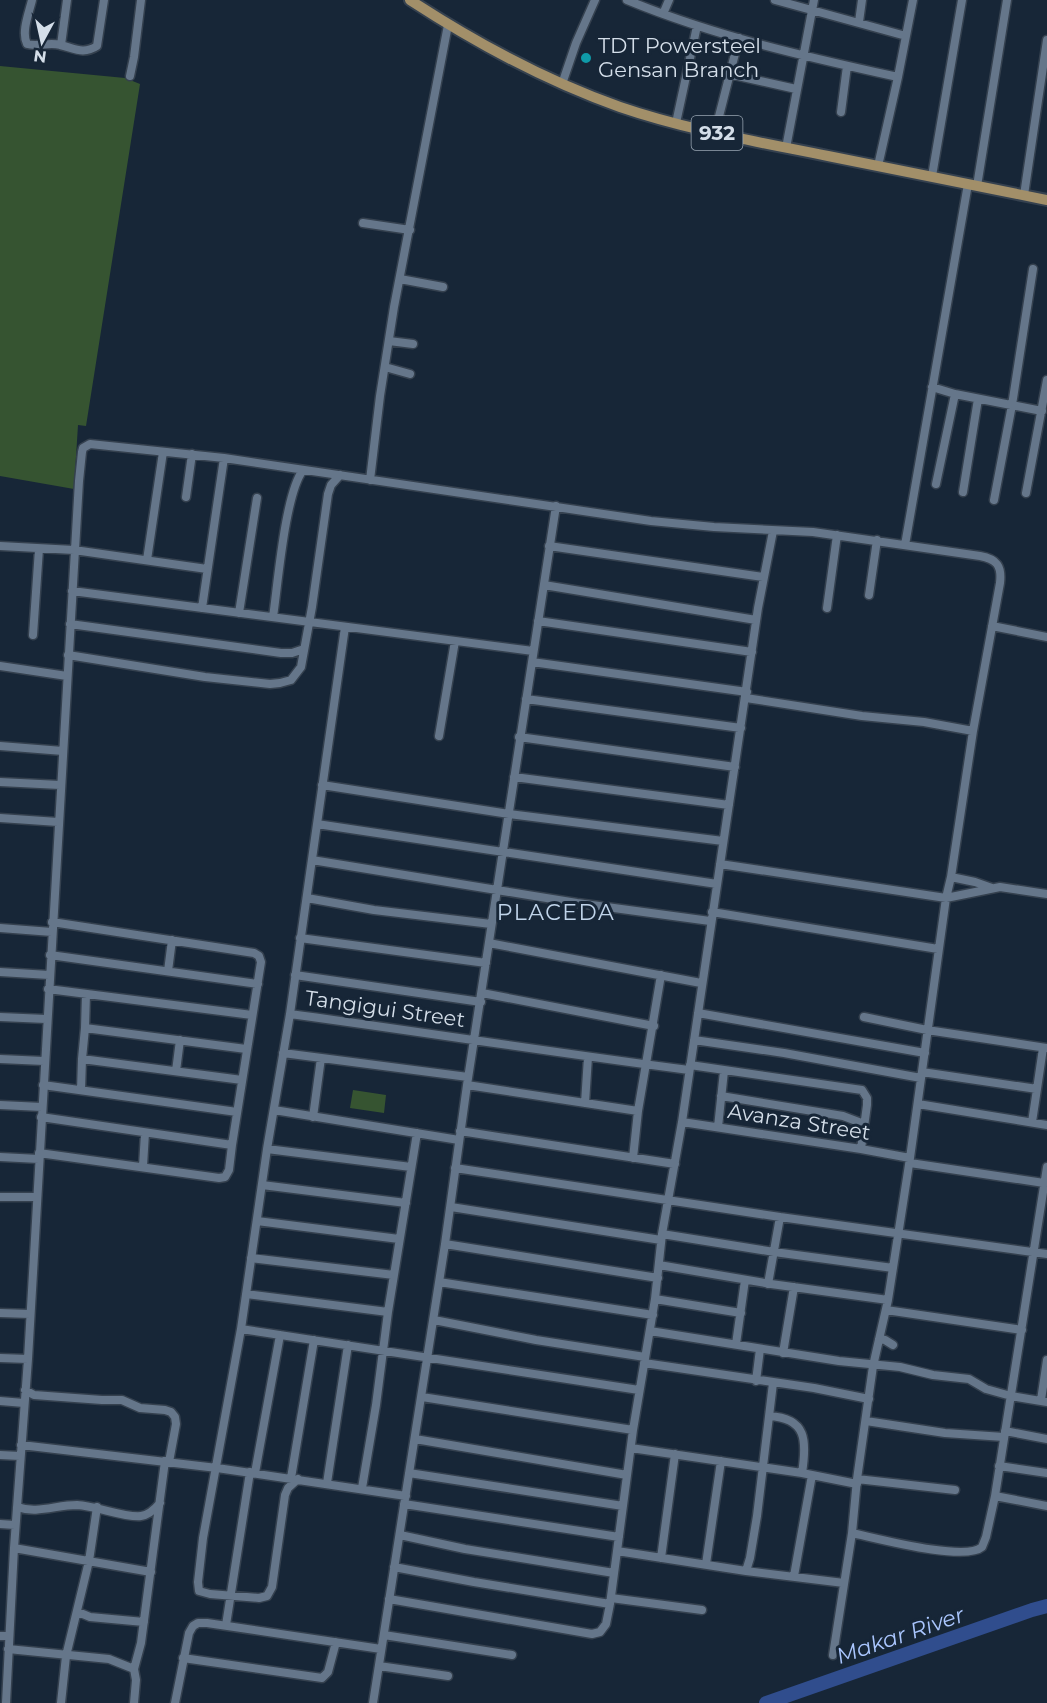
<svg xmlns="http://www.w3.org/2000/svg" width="1047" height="1703" font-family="Montserrat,sans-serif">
<rect width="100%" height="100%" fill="#172637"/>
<!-- green -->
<path fill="#365431" d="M0 66 125 78 140 84 86 426 78 425 74 489 0 476Z
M353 1090 386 1095 384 1113 350 1108Z"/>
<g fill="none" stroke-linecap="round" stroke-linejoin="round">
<!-- river -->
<path stroke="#304d8d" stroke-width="14" d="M766 1703 1032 1610 1047 1606"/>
<defs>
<path id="minor" d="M32 0C29 13 21 32 27 44 37 47 50 42 60 45 74 48 83 55 97 46L104 0
M627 0C714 36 807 57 898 77
M775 0 906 36
M663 14 669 0
M859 22 862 0
M61 45 67 0
M729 74 796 89
M130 76 134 57 141 0
M562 84 576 43 595 0
M841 112 847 66
M676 123 697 26
M715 132 739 38
M786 148 814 0
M878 166 898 77 913 0
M932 176 962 0
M977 186 1007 0
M1024 195 1047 40
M363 223 410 230
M400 279 443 287
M389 341 413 344
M385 367 410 374
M932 387 955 394 1042 411
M370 480 380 396 394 307 448 25
M936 484 955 394
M963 492 978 399
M1026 493 1047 380
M186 497 192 454
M994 500 1012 405 1033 269
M905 545 968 184
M0 546 74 550 207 569
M549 546 763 577
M147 560 163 452
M544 585 756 620
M72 591 533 651
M869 595 877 540
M202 608 224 458
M827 608 837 535
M239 613 257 498
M273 617C278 583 285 494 303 470
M538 621 752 652
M70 624 281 653H292L304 649
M992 626 1047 637
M33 635 39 549
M68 655 205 677 270 684 280 683 291 680 301 667 312 607 328 494 331 485 340 475
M532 662 747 692
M0 666 67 676
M746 698 862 716 924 722 973 731
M526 699 741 728
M439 736 455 641
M519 737 735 767
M0 746 63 751
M514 777 729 805
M0 782 60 785
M322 785 509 814 723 841
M0 818 58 822
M317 824 717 884
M312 860 577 903 710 921
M720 864 946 898 1000 887 1047 894
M951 877 975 882 992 888
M307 898 374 910 491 924
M712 912 938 949
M0 928 52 932
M300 938 486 963
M489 943 701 983
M50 955 258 984
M168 971 172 940
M0 972 49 975
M295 975 481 1002
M48 989 252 1015
M482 993 654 1026
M698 1013 925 1053
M290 1014C423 1032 556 1053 689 1070
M0 1017 46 1019
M864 1017 927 1030 1047 1048
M85 1028 86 994
M694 1040 784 1053 921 1078
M283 1053 468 1077
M0 1059 44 1061
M82 1059 85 1028 246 1049
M690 1065 862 1090 867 1098V1105L861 1149
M176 1071 180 1040
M922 1072 1037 1089 1032 1122
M43 1085 237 1112
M467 1085 638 1111
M1037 1089 1043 1048
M81 1090 82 1059 242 1080
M721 1096 843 1116 864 1124
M585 1103 588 1057
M918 1104 1047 1125
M0 1105 42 1107
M274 1110 459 1140
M41 1117 232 1145 261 962 259 956 254 953 52 922
M313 1117 321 1058
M682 1122 861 1149 910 1158
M718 1127 724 1071
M460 1131 675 1164
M267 1149 411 1167
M39 1153 219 1178 225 1177 229 1170 232 1145
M0 1157 39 1159
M633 1158 638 1111 661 975
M910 1163 1044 1183
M143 1166 145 1133
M455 1168 780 1217 1047 1254
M262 1185 406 1203
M0 1197H37
M451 1207 661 1240
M257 1221 399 1239
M662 1234 774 1252 893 1268
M445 1244 658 1278
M251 1258 394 1275
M659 1265 771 1284 888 1300
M439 1282 653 1315
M768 1284 780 1217
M246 1294 388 1312 376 1405 362 1488
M655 1299 741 1313
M886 1310 1022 1330
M388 1312 417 1133
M0 1313 30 1314
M434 1320 536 1340 645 1357
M241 1329 639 1390
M650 1331 839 1361 900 1367 933 1375 969 1379 986 1389 1011 1396 1047 1402
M879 1339 885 1340 893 1345
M736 1344 745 1280
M783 1353 794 1287
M0 1358 28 1359
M644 1363 814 1388 869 1399
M756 1381 760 1349
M25 1390 34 1395 102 1400H122L140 1408 165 1410 171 1412 175 1417 176 1424 169 1462
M422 1397 633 1430
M1041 1400 1047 1360
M0 1401 24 1403
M769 1416C807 1418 807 1441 802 1473
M866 1421 945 1433 1004 1437
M1005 1431 1047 1439
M415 1439 627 1475
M21 1445 217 1468 406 1496
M631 1448 802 1473 857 1484
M0 1455 20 1456
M999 1466 1047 1473
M255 1473 280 1335
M409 1473 623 1506
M291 1478 314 1340
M298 1479 288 1488 285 1495 272 1587 267 1596 259 1598 210 1594 199 1591 198 1582 203 1538 241 1329 267 1149 290 1014 345 627
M857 1479 955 1490
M327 1483 348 1345
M995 1496 1047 1506
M404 1504 619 1537
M17 1507C37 1514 56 1505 77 1505 97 1506 125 1518 141 1516 149 1515 155 1509 160 1503
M0 1524 15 1525
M852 1533C876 1538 965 1562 982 1547L986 1537 995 1496 1047 1167
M400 1535 465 1549 614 1573
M14 1548 151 1572
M617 1551 746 1571 844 1583
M661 1558 675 1454
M706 1564 721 1461
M394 1567 474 1582 610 1604
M746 1571 750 1558 757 1516 773 1383
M794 1576 812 1475
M611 1598 702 1610
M389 1599 592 1634 600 1632 606 1624 610 1604 633 1430 655 1299 662 1234 682 1122 758 608 773 531
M78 1612 90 1617 144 1622
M226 1625 250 1472
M384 1635 512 1655
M0 1636H9
M8 1649 109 1659 134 1669
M183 1658 322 1678 328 1672 336 1642
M379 1666 448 1676
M6 1703 14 1548 28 1359 79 481 82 452 83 448 90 444 224 458 651 521 714 527 813 532 980 556C997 559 1002 566 1000 583L973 731 951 877 946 898 910 1158 888 1300 873 1366 857 1479 852 1533 833 1655
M61 1703 66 1656 89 1561 97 1507
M134 1703 136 1680 134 1669 141 1643 165 1461
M175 1703 189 1633 193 1626 198 1623H207L381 1649
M373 1703 445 1244 467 1085 556 506"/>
<path id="major" d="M410 0C476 43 546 81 620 107 687 130 759 142 828 156 901 170 974 185 1047 200"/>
</defs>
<!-- minor casing -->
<use href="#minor" stroke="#35414f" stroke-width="11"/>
<!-- major casing -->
<use href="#major" stroke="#35414f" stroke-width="14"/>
<!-- minor -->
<use href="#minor" stroke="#65768a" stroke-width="8"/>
<!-- major -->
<use href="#major" stroke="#a28f69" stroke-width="10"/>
</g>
<!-- markers -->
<circle fill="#0f9aa8" stroke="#172637" stroke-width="2" cx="586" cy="58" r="6"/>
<g text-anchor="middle" stroke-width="6" stroke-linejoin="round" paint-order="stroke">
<!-- shield labels -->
<rect fill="#172637" stroke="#9ba7b4" stroke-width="1.5" x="691.5" y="116" width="51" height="34" rx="4.5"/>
<g font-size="20" font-weight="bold" fill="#d4dee9">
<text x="717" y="140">932</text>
</g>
<!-- poi labels -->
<g font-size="21" fill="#d4dee9" stroke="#172637" text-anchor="start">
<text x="598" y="53">TDT Powersteel<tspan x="598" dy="24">Gensan Branch</tspan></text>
</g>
<!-- street labels -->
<g font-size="21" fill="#d4dee9" stroke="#172637">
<text transform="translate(385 1009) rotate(8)" y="7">Tangigui Street</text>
<text transform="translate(799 1122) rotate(9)" y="7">Avanza Street</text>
</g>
<!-- neighbourhood labels -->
<g font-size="22" letter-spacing="1.5" fill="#c0d4ea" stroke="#172637">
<text x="556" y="920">PLACEDA</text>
</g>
<!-- water labels -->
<g font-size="22" font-style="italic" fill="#aac6fe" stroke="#172637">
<text transform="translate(900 1635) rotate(-19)" y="8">Makar River</text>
</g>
</g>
<!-- north arrow -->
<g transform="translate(42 42) rotate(188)" stroke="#172637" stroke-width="4.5" paint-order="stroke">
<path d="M0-4.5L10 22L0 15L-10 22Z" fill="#d4dee9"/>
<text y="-9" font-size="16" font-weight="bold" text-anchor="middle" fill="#d4dee9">N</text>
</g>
</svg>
